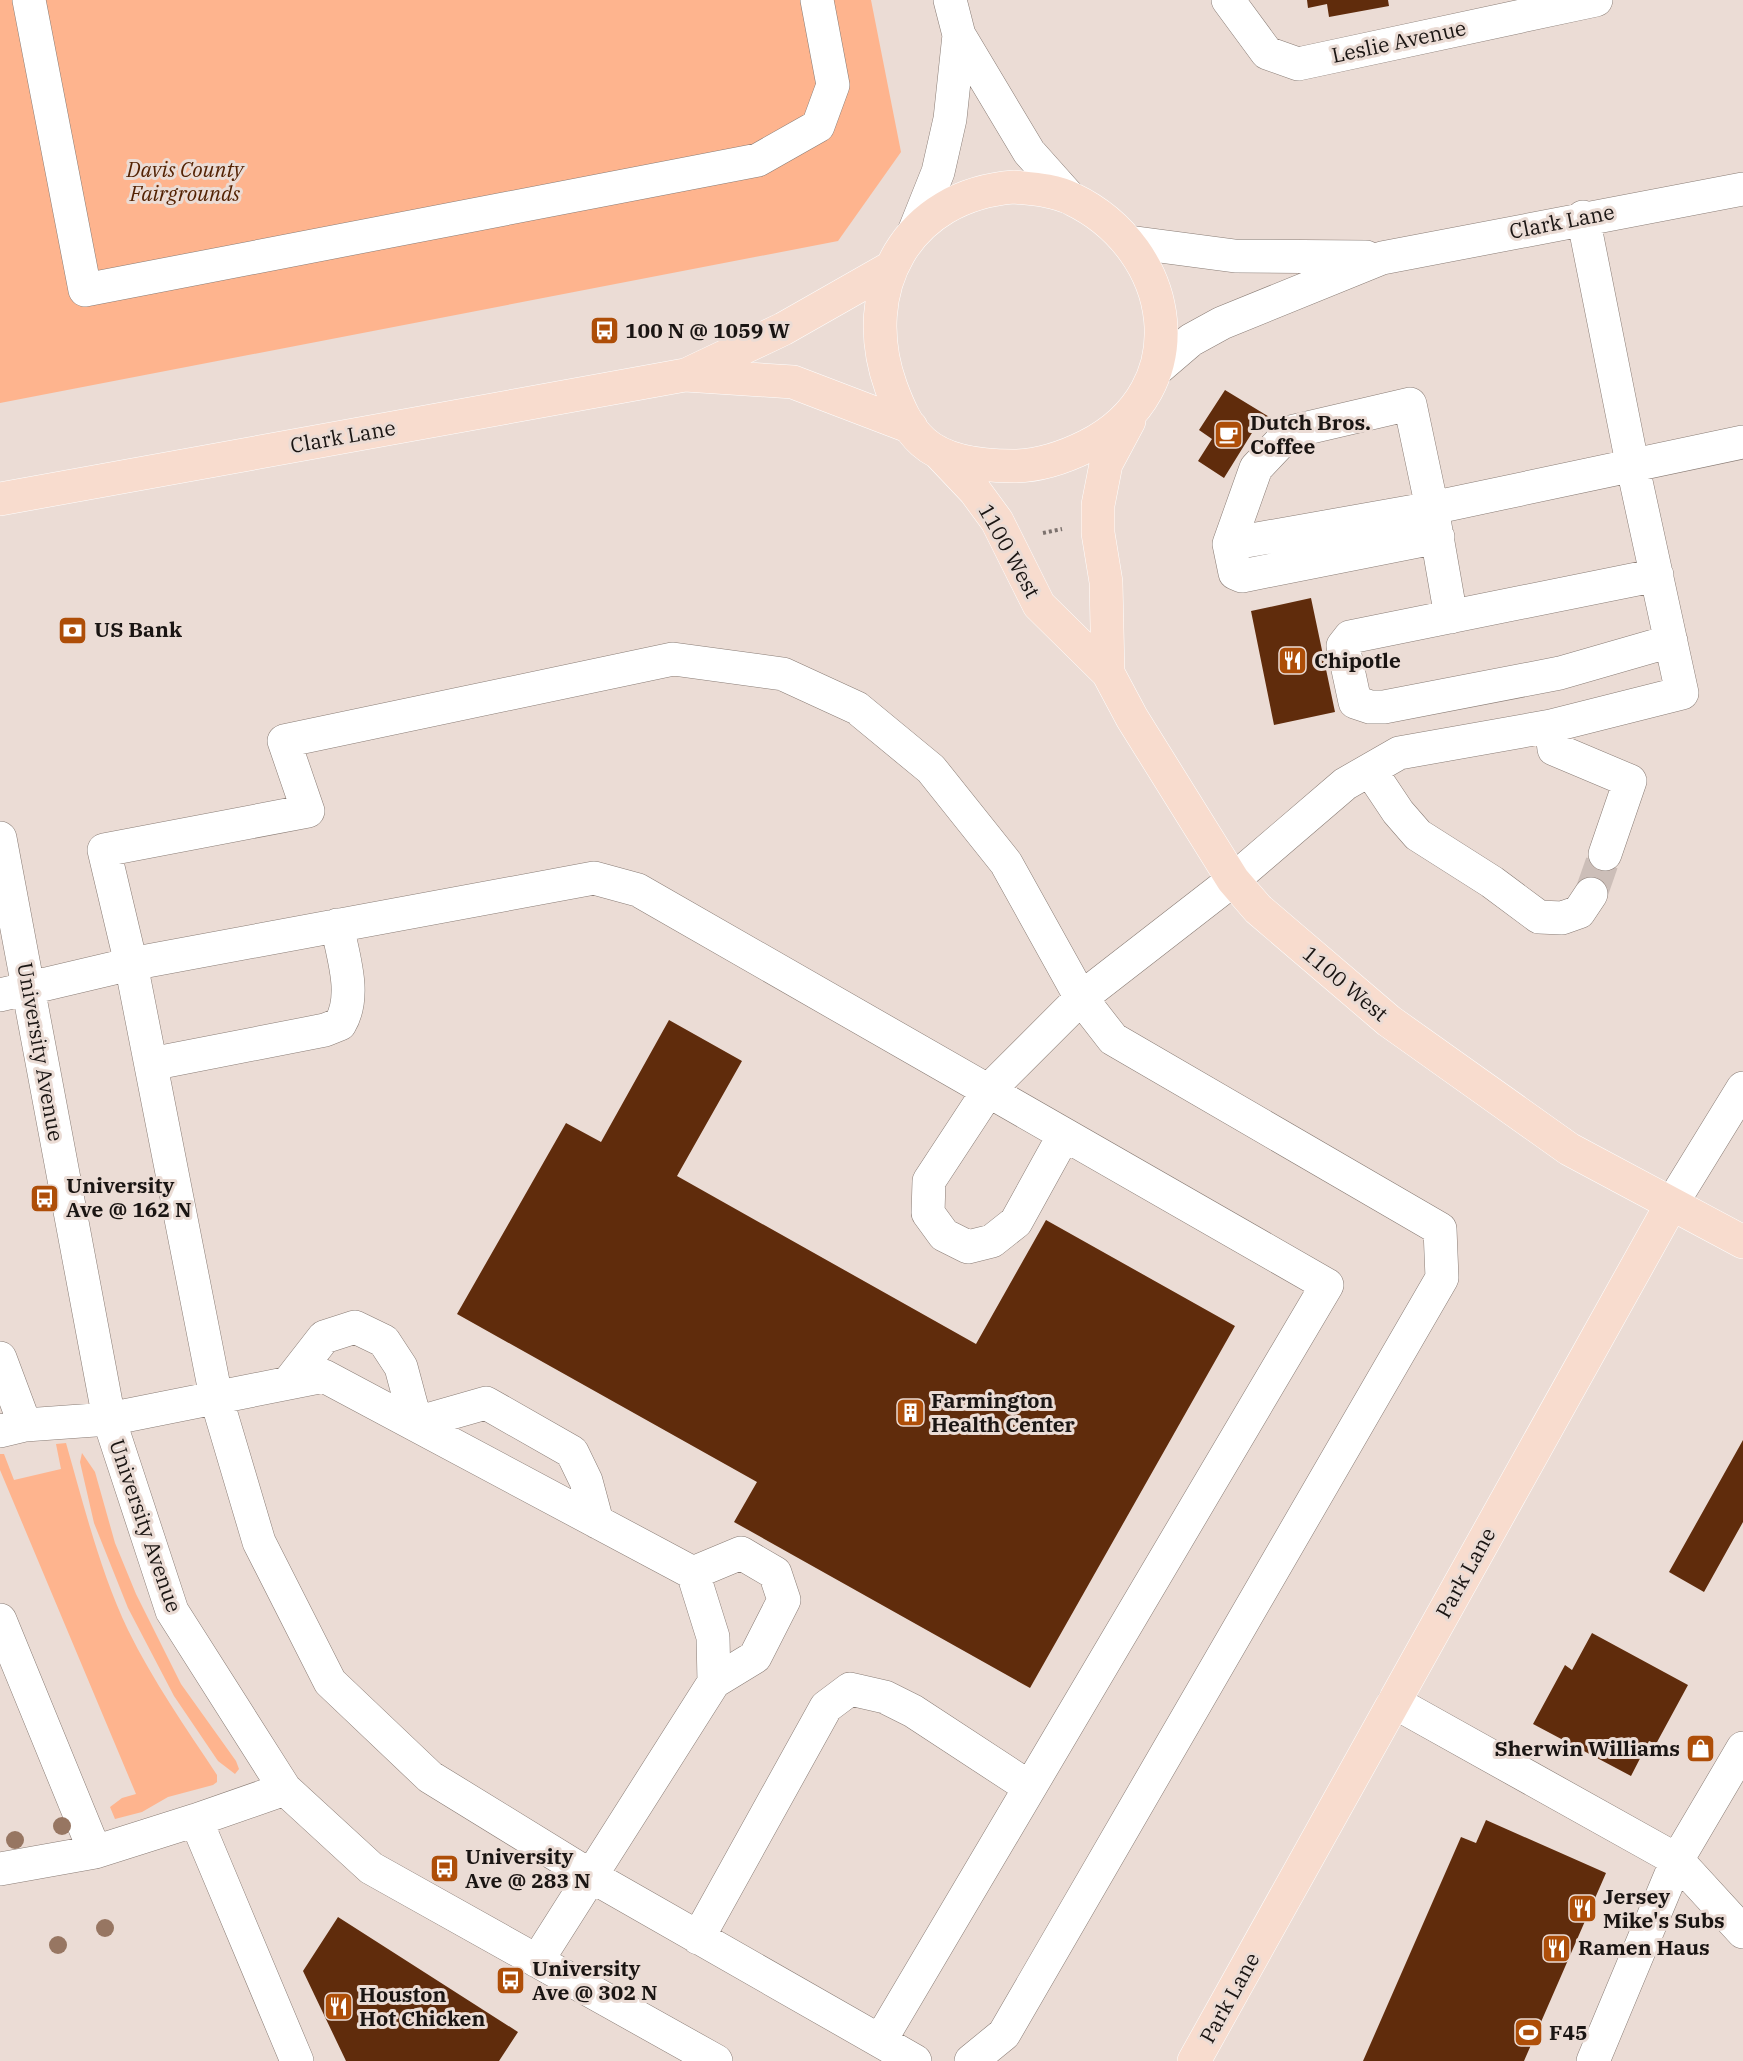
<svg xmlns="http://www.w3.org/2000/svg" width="1743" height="2061" font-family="'IBM Plex Serif',serif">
<rect width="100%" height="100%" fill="#ebdcd5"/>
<!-- green -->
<path fill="#feb48e" d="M0 0H871L901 152 838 241 0 403Z
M66 1443C84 1506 100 1571 128 1630 153 1681 186 1728 217 1775V1782L213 1785 168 1797 142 1812 115 1819 110 1807 122 1798 136 1794 0 1470V1454H4L14 1480 61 1469 56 1444Z
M82 1453 95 1472 115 1543 136 1594 181 1684 236 1761 239 1769 235 1774 218 1761 174 1696 128 1608 94 1523 80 1462Z"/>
<!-- building -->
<path fill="#602c0c" d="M1307 0H1388L1389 6 1329 17 1327 4 1308 8Z
M1225 390 1271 418 1262 432 1255 428 1224 478 1198 461 1212 439 1199 430Z
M1311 598 1335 712 1274 725 1251 611Z
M669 1020 742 1061 677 1176 976 1344 1046 1220 1235 1326 1030 1688 734 1522 757 1482 457 1314 566 1123 601 1142Z
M1743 1440V1522L1704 1592 1669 1572Z
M1592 1633 1688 1685 1656 1744 1649 1741 1631 1776 1533 1724 1565 1665 1572 1670Z
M1486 1820 1606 1873 1524 2061H1363L1461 1837 1476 1843Z
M338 1917 518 2032 499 2061H346L303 1971Z"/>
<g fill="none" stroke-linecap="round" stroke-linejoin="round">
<!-- minor-tunnel -->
<path stroke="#ccbeb8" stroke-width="33" stroke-dasharray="33 16" stroke-linecap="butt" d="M1591 894 1605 854"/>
<defs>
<path id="minor" d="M29 0 85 290 758 160 818 126 833 85 817 0
M950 0 959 35 1029 152 1070 198
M1228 0 1267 53 1298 64 1596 0
M914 232 938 172 950 119 959 35
M1129 242 1235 256 1366 257
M1156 370 1191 340 1222 323 1382 258 1743 189
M1229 544 1432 508 1410 404 1290 432 1256 468 1229 544 1235 573 1242 576 1438 537
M1657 575 1350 637 1343 646 1355 702 1370 707H1384L1560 673 1671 641
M1451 617 1432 508 1743 442
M1551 726 1554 749 1630 781 1605 854
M1370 770 1398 812 1418 835 1492 882 1539 917 1562 918 1579 912 1591 894
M0 838 109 1419 172 1611 285 1789 371 1868 716 2061
M0 995 131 964 216 1397 259 1542 330 1682 430 1777 591 1876 915 2061
M151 1064 325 1030 340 1024C357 995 343 957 337 925
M1671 1205 1743 1088
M0 1358 25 1425
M289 1382 324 1337 355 1327 384 1341 401 1367 416 1423 486 1403 572 1452 586 1481 597 1522
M0 1431 25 1425 109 1419 324 1376 693 1573
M0 1620 95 1852 196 1820
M1394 1702 1677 1860 1593 2061
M1743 1748 1677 1860 1743 1932
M285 1789 196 1820 297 2061
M0 1869 95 1852
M698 1938 826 1707 850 1689 885 1697 913 1711 1029 1787
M537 1961 714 1682 755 1657 784 1600 775 1573 741 1553 693 1573 713 1637 714 1682
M880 2041 1327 1285 638 890 594 878 131 964 104 850 308 811 284 741 673 659 783 674 857 708 931 769 1006 863 1081 998 1233 880 1345 784 1399 753 1551 726 1682 693 1632 463 1583 217
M971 2061 1004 2034 1442 1278 1440 1229 1113 1039 1081 998 988 1091 929 1181 928 1213 944 1235 968 1247 992 1241 1016 1222 1064 1135"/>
<path id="major" d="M1014 187C1034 189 1054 190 1072 199 1176 249 1199 389 1087 446 1065 457 1038 466 1013 466 984 466 945 462 923 442 907 428 898 406 891 387 856 289 907 195 1014 187Z
M690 373 783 329 892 267
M938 452 975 491 997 521 1039 605 1108 673 1132 718 1233 880 1258 909 1389 1021 1569 1149 1743 1242
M0 499 685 375 793 382 911 427
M1108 673 1106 582 1098 533V505L1106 464 1129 421
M1194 2061 1671 1205"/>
</defs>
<!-- minor casing -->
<use href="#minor" stroke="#897c75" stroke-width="34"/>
<!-- major casing -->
<use href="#major" stroke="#fff" stroke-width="34"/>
<!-- path -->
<path stroke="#7c726e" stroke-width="4" stroke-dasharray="3 3" stroke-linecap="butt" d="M1043 533 1062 529"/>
<!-- minor -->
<use href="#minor" stroke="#fff" stroke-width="33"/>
<!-- major -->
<use href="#major" stroke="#f8dcce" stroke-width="33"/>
</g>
<!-- trees -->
<g fill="#977662">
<circle cx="62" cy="1826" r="9"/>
<circle cx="15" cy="1840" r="9"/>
<circle cx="105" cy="1928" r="9"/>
<circle cx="58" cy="1945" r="9"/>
</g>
<!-- icons -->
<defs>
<symbol id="bus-square" viewBox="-11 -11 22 22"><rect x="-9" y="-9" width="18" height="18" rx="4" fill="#ae4e08" stroke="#ebdcd5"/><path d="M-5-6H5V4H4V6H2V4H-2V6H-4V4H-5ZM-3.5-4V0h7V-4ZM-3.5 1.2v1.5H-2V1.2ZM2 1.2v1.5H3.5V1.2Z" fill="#fff"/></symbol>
<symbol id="cafe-square" viewBox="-11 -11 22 22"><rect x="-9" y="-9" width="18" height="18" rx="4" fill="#ae4e08" stroke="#ebdcd5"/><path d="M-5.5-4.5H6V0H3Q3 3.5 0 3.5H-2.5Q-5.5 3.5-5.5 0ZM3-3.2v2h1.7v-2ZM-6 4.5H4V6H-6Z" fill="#fff"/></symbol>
<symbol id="bank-square" viewBox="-11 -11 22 22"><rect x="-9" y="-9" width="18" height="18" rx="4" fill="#ae4e08" stroke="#ebdcd5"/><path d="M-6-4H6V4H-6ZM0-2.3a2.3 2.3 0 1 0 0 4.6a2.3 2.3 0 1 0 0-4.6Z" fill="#fff"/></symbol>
<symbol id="restaurant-square" viewBox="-11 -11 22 22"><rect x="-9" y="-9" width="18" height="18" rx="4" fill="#ae4e08" stroke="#ebdcd5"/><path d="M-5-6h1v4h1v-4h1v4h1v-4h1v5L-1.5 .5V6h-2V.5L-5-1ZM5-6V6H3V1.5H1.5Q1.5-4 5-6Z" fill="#fff"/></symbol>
<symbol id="building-square" viewBox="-11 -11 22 22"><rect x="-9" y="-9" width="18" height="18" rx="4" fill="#ae4e08" stroke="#ebdcd5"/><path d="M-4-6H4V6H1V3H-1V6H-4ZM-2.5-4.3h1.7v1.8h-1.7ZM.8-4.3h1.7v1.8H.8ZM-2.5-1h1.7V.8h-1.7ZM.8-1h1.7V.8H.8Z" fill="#fff"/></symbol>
<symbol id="shop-square" viewBox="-11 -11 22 22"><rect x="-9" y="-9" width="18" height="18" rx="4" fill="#ae4e08" stroke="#ebdcd5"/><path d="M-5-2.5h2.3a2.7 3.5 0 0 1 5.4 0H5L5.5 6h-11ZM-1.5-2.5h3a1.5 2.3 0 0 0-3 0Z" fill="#fff"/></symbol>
<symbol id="stadium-square" viewBox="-11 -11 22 22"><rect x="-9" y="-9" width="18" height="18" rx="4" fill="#ae4e08" stroke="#ebdcd5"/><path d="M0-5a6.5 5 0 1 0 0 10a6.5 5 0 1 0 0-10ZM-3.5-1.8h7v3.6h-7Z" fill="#fff"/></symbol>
</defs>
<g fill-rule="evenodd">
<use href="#bus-square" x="588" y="314" width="33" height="33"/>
<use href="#cafe-square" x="1212" y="418" width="33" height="33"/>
<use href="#bank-square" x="56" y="614" width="33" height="33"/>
<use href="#restaurant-square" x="1276" y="644" width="33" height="33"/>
<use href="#bus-square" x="28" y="1182" width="33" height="33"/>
<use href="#building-square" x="894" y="1396" width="33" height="33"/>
<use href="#shop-square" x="1684" y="1732" width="33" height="33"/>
<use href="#bus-square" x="428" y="1852" width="33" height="33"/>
<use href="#restaurant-square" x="1566" y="1892" width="33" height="33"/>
<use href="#restaurant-square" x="1540" y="1932" width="33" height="33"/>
<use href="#bus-square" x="494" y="1964" width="33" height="33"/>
<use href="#restaurant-square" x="322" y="1990" width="33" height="33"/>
<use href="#stadium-square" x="1512" y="2016" width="33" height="33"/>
</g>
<g text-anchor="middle" stroke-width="6" stroke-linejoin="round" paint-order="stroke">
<!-- street labels -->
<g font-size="21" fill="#1a1513" stroke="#ebdcd5">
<text transform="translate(1399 42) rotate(-12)" y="7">Leslie Avenue</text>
<text transform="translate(1562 222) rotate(-11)" y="7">Clark Lane</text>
<text transform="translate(343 437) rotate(-10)" y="7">Clark Lane</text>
<text transform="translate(1009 551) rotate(61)" y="7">1100 West</text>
<text transform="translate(1345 984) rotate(40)" y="7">1100 West</text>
<text transform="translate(40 1052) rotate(80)" y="7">University Avenue</text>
<text transform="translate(145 1526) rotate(71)" y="7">University Avenue</text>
<text transform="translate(1466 1573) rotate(-61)" y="7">Park Lane</text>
<text transform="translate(1230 1998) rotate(-61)" y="7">Park Lane</text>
</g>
<!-- park labels -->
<g font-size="21" font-style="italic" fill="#532203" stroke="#ebdcd5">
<text x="185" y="177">Davis County<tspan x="185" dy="24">Fairgrounds</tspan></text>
</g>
<!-- poi labels -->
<g font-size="21" font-weight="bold" fill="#1a1513" stroke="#ebdcd5" text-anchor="start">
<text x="625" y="338">100 N @ 1059 W</text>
<text x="1250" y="430">Dutch Bros.<tspan x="1250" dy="24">Coffee</tspan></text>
<text x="94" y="637">US Bank</text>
<text x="1314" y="668">Chipotle</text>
<text x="66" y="1193">University<tspan x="66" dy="24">Ave @ 162 N</tspan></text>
<text x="931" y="1408">Farmington<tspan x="931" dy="24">Health Center</tspan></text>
<text x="1680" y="1756" text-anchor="end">Sherwin Williams</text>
<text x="465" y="1864">University<tspan x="465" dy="24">Ave @ 283 N</tspan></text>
<text x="1603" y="1904">Jersey<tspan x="1603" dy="24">Mike's Subs</tspan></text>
<text x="1578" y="1955">Ramen Haus</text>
<text x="532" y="1976">University<tspan x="532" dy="24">Ave @ 302 N</tspan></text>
<text x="359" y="2002">Houston<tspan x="359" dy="24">Hot Chicken</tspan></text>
<text x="1549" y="2040">F45</text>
</g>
</g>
</svg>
